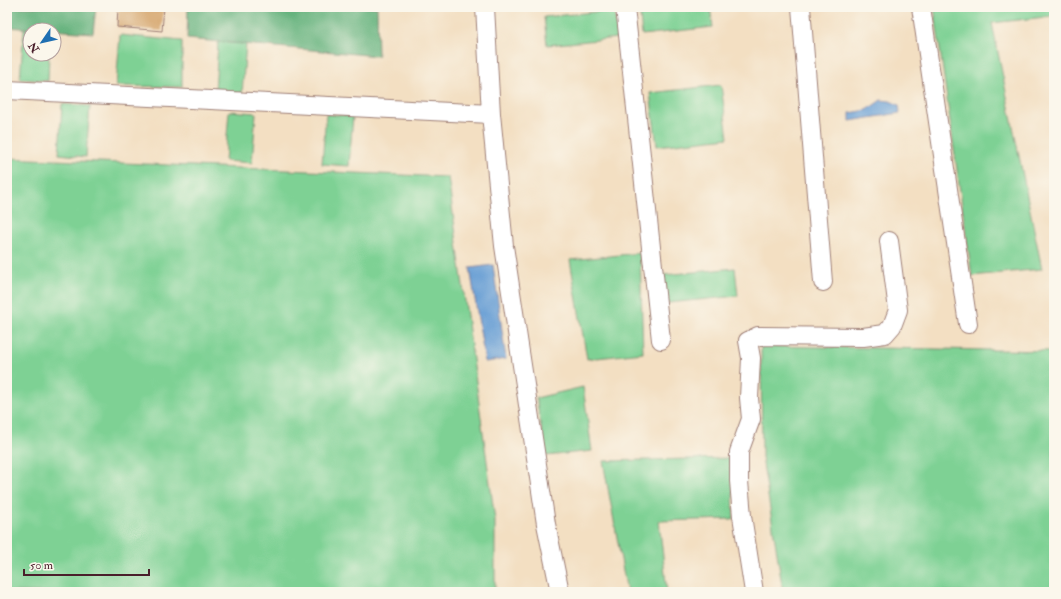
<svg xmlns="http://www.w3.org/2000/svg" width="1061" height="599" font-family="'IM FELL Double Pica',serif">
<rect width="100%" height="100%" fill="#fbf7ec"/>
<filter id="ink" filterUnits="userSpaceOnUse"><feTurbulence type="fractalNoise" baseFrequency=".025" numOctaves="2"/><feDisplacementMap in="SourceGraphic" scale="8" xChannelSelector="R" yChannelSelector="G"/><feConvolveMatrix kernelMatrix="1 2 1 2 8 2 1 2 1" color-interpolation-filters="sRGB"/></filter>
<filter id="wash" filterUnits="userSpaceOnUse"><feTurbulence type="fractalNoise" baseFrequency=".012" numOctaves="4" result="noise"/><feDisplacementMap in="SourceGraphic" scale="16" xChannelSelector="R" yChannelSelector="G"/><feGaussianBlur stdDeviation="0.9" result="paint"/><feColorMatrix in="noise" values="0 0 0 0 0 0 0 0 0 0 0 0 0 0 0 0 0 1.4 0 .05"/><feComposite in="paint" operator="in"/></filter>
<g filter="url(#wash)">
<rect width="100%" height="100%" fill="#f3dfc2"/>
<!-- green -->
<path fill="#7ed194" stroke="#647860" d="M639 7H710L713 27 642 35Z
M934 7H1054V16L992 23 1042 269 972 276Z
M614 10 618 38 547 45 544 17Z
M24 29 40 30H30V54H49L48 81 20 79Z
M120 35 182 41V87L116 86Z
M218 42 246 44 242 94 215 92Z
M721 85 728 138 657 146 650 93Z
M62 104 90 106 86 157 59 154Z
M229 111 256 113 252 163 225 161Z
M326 114 353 116 349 166 322 164Z
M7 158 448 177 495 520V592H7Z
M640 253 643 353 587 359 570 260Z
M735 268 738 296 668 303 664 275Z
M761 346 1054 351V592H783L762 457Z
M583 387 592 451 546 456 536 398Z
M732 458 734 519 659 521 667 592H627L603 461Z"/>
<!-- forest -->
<path fill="#66b37e" stroke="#586954" d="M7 7H96L93 33 7 27Z
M188 7H377L378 56 187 39Z"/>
<!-- water -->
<path fill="#669dd4" stroke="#585e80" d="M881 100 890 101 899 105 900 113 850 121V113L867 110Z
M493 265 506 359 485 362 470 268Z"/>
<g id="blocks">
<!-- building -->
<path fill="#d3a065" d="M118 7H164L162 31 117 27Z"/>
</g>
</g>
<g filter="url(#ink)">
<use href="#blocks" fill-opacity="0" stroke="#9e7f76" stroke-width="1"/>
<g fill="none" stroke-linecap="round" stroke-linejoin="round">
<defs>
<path id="minor" d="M485 7 491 114 504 246 546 524 560 592
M625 7 661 340
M801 7 823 282
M921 7 968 324
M7 90 491 114
M754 592 742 516 739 481V452L751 419 749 398 751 358 748 341 758 336 863 337 885 334 892 326 898 310 889 241"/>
</defs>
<!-- minor casing -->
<use href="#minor" stroke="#9e7f76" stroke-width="20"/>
<!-- minor -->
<use href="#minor" stroke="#fff" stroke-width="18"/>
</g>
</g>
<!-- margin -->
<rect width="1061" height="599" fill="none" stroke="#fbf7ec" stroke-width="24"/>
<!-- north arrow -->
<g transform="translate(42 42) rotate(236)"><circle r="19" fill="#fbf7ec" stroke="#b4a19f"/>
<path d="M0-3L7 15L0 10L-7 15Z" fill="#1f6fb2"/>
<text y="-6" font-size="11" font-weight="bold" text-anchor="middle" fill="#4a1f2b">N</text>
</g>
<!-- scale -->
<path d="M24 569v6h125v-6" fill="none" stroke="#4a1f2b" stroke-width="2"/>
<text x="30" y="569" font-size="12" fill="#4a1f2b" stroke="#fbf7ec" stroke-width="3" paint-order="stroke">50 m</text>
</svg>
